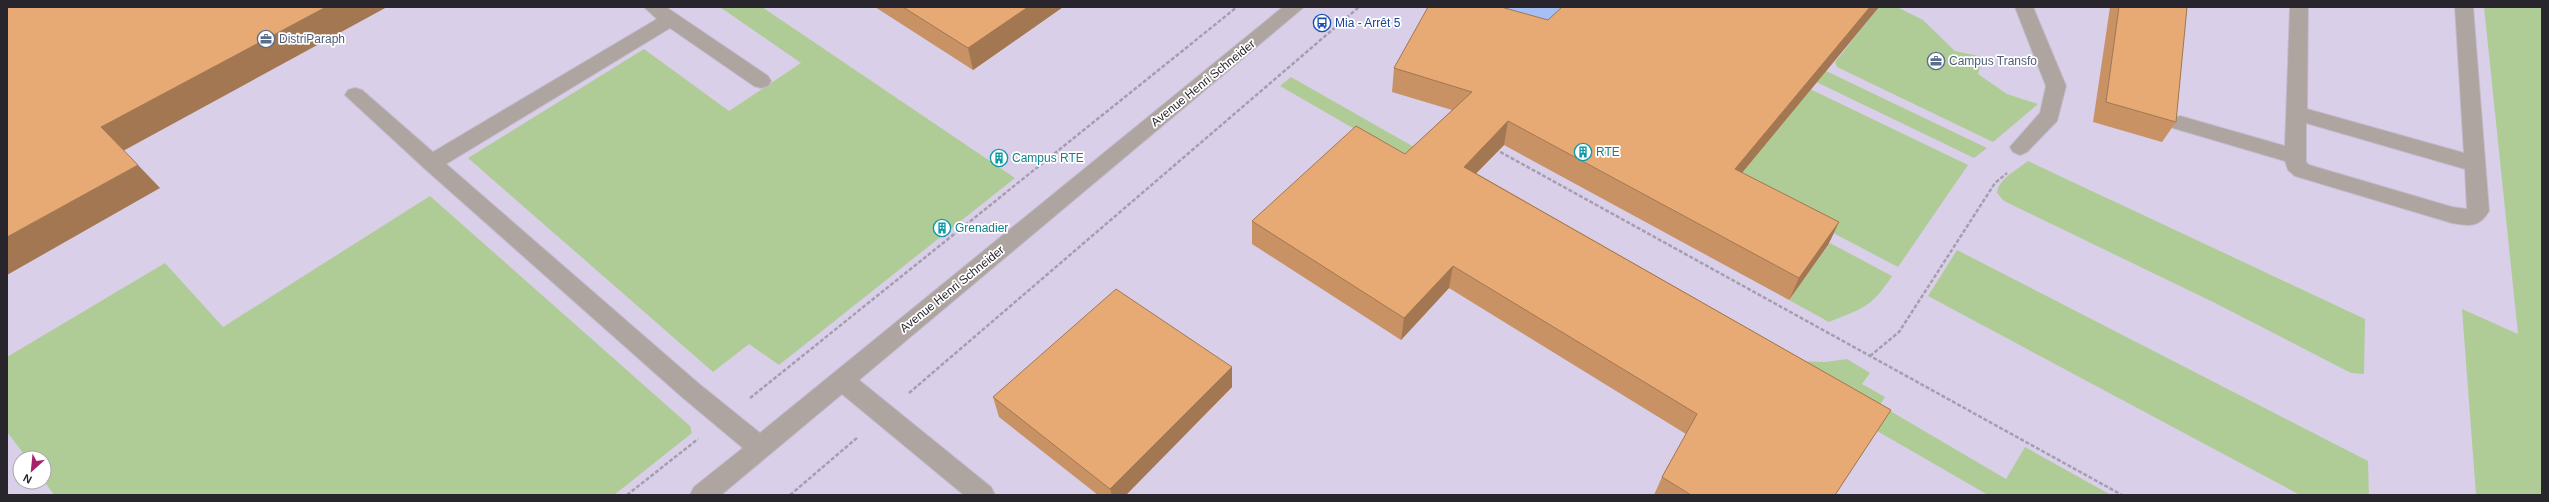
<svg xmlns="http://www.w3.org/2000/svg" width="2549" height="502" font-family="Helvetica,sans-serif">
<rect width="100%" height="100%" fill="#e5dcf1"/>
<!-- built -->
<path fill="#d9cfe9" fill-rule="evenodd" d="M7 7H2542V495H7ZM20 458H44V482H20Z"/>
<!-- green -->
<path fill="#b0cc96" d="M720 7H762L1015 178 779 365 749 344 713 372 468 158 644 49 729 111 801 63Z
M1661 7H1692L1987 148 1974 158Z
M1879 7H1897L1923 20 1955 51 1983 57 1978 74 2007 94 2038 104 1993 142 1837 67 1835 62Z
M2484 7H2542V495H2476L2462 309 2518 334Z
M1291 77 1776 353 1799 361 1825 362 1847 359 1870 373 1862 384 1885 397 1880 405 2006 479 2025 447 2111 495H1988L1280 86Z
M1559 89H1810L1968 165 1898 267Z
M2028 161 2365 319 2364 374 2351 373 2215 303 2004 201 1997 193C1998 179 2018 169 2028 161Z
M430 196 690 426 692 433 614 495H54L44 481V458H27L7 432V357L165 263 223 327Z
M1830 243 1892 276C1871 308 1863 308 1829 322L1789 300Z
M1957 250 2368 461 2369 495H2300L1928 296Z"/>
<!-- water -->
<path fill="#a6bff4" d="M1465 7H1581L1557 30Z"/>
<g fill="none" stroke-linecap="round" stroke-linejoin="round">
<defs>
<path id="minor" d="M644 7H666L768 76 771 81 768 86 761 88 754 86 670 28 446 164 698 383 760 433 1283 7H1304L859 380 991 487 995 495H964L842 394 721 495H690L694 487 743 448 682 397 424 168 345 95 348 90 355 88 362 90 433 152 657 19Z
M2015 7H2033L2066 86 2057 121 2027 152 2020 155 2013 152 2010 147 2040 113 2046 86Z
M2290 7H2308L2307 109 2464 153 2455 7H2473L2489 211C2479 228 2469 226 2452 223L2295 176 2288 170 2285 161 2173 128 2170 123 2173 118 2180 116 2285 146ZM2306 123 2465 169 2467 209 2452 207 2309 165 2306 162Z"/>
</defs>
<!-- minor casing -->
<use href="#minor" stroke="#c3bbce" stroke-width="2"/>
<!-- path -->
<path stroke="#a59eae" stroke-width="2.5" stroke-dasharray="4 2" stroke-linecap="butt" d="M1495 149 2122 495
M1870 356 1899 332 1995 183 2007 173
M909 393 1359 7
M750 398 1237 7
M627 495 698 439
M790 495 858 437"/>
<!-- minor -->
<use href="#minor" fill="#aea4a0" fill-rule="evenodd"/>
</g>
<!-- wall -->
<path fill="#c89264" d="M875 7H1063L973 70Z
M1562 7H1879L1742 173 1839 222 1828 245 1789 300 1504 145 1476 173 1891 410 1835 495H1654L1662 477 1686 434 1449 288 1401 340 1252 244V221L1405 154 1452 110 1392 92 1394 68 1548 20Z
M2110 7H2187L2176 122 2162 142 2093 122Z
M1232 367V387L1126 495H1098L999 417 993 397Z"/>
<!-- shaded-wall -->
<path fill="#a27751" d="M326 7H387L123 151 101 127Z
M1028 7H1063L973 70 968 48Z
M1870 7H1879L1726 192 1735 169Z
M1508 121 1504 145 1460 190 1464 167Z
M138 165 160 188 7 275V237Z
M1839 222 1828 245 1789 300 1799 278Z
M1453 266 1449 288 1401 340 1404 318Z
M1232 367V387L1126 495H1112L1110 489Z"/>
<!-- building -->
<path fill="#e8aa74" stroke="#a27751" d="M7 7H326L101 127 138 165 7 237Z
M903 7H1028L968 48Z
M1428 7H1501L1548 20 1562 7H1870L1735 169 1839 222 1799 278 1508 121 1464 167 1891 410 1835 495H1691L1662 477 1697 414 1453 266 1404 318 1252 221 1356 126 1405 154 1472 92 1394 68Z
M2119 7H2187L2176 122 2106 102Z
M1116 289 1232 367 1110 489 993 397Z"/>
<!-- icons -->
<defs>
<symbol id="bus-ring" viewBox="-11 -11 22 22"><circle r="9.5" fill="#fff" stroke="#1a4fb4" stroke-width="1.5"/><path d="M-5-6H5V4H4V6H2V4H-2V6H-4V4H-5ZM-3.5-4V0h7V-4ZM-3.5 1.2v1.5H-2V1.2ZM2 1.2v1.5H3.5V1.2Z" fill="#1a4fb4"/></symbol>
<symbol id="office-ring" viewBox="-11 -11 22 22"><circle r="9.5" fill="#fff" stroke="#5c6f8a" stroke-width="1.5"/><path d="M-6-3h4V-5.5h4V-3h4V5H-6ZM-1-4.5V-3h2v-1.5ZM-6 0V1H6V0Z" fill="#5c6f8a"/></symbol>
<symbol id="building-ring" viewBox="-11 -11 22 22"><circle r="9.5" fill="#fff" stroke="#0f9aa8" stroke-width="1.5"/><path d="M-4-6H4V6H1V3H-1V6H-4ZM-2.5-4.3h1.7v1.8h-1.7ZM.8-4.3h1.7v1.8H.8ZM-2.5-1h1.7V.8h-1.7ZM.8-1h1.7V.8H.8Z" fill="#0f9aa8"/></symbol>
</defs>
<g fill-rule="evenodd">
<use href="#bus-ring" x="1312" y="13" width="20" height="20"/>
<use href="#office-ring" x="256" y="29" width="20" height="20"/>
<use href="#office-ring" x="1926" y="51" width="20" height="20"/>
<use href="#building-ring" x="1573" y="142" width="20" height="20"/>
<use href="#building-ring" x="989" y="148" width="20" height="20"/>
<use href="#building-ring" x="932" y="218" width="20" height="20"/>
</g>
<g text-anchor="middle" stroke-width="3.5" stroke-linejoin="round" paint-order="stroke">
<!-- transit labels -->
<g font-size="12" fill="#164399" stroke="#fff" text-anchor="start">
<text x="1335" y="27">Mia - Arrêt 5</text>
</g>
<!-- service labels -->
<g font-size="12" fill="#4e5e75" stroke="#fff" text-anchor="start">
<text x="279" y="43">DistriParaph</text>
<text x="1949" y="65">Campus Transfo</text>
</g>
<!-- street labels -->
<g font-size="12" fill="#28252d" stroke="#fff">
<text transform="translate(1203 83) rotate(-39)" y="4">Avenue Henri Schneider</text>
<text transform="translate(952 289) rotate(-39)" y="4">Avenue Henri Schneider</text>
</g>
<!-- culture labels -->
<g font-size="12" fill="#0d838f" stroke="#fff" text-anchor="start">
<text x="1596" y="156">RTE</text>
<text x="1012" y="162">Campus RTE</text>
<text x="955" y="232">Grenadier</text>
</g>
</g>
<!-- border -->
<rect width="2549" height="502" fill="none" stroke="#28252d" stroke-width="16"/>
<!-- north arrow -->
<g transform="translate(32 470) rotate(207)"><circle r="19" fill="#ffffff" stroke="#a9a8ab"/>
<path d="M0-3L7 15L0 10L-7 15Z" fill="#a72069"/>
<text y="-6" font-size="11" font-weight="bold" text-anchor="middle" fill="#28252d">N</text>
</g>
</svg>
